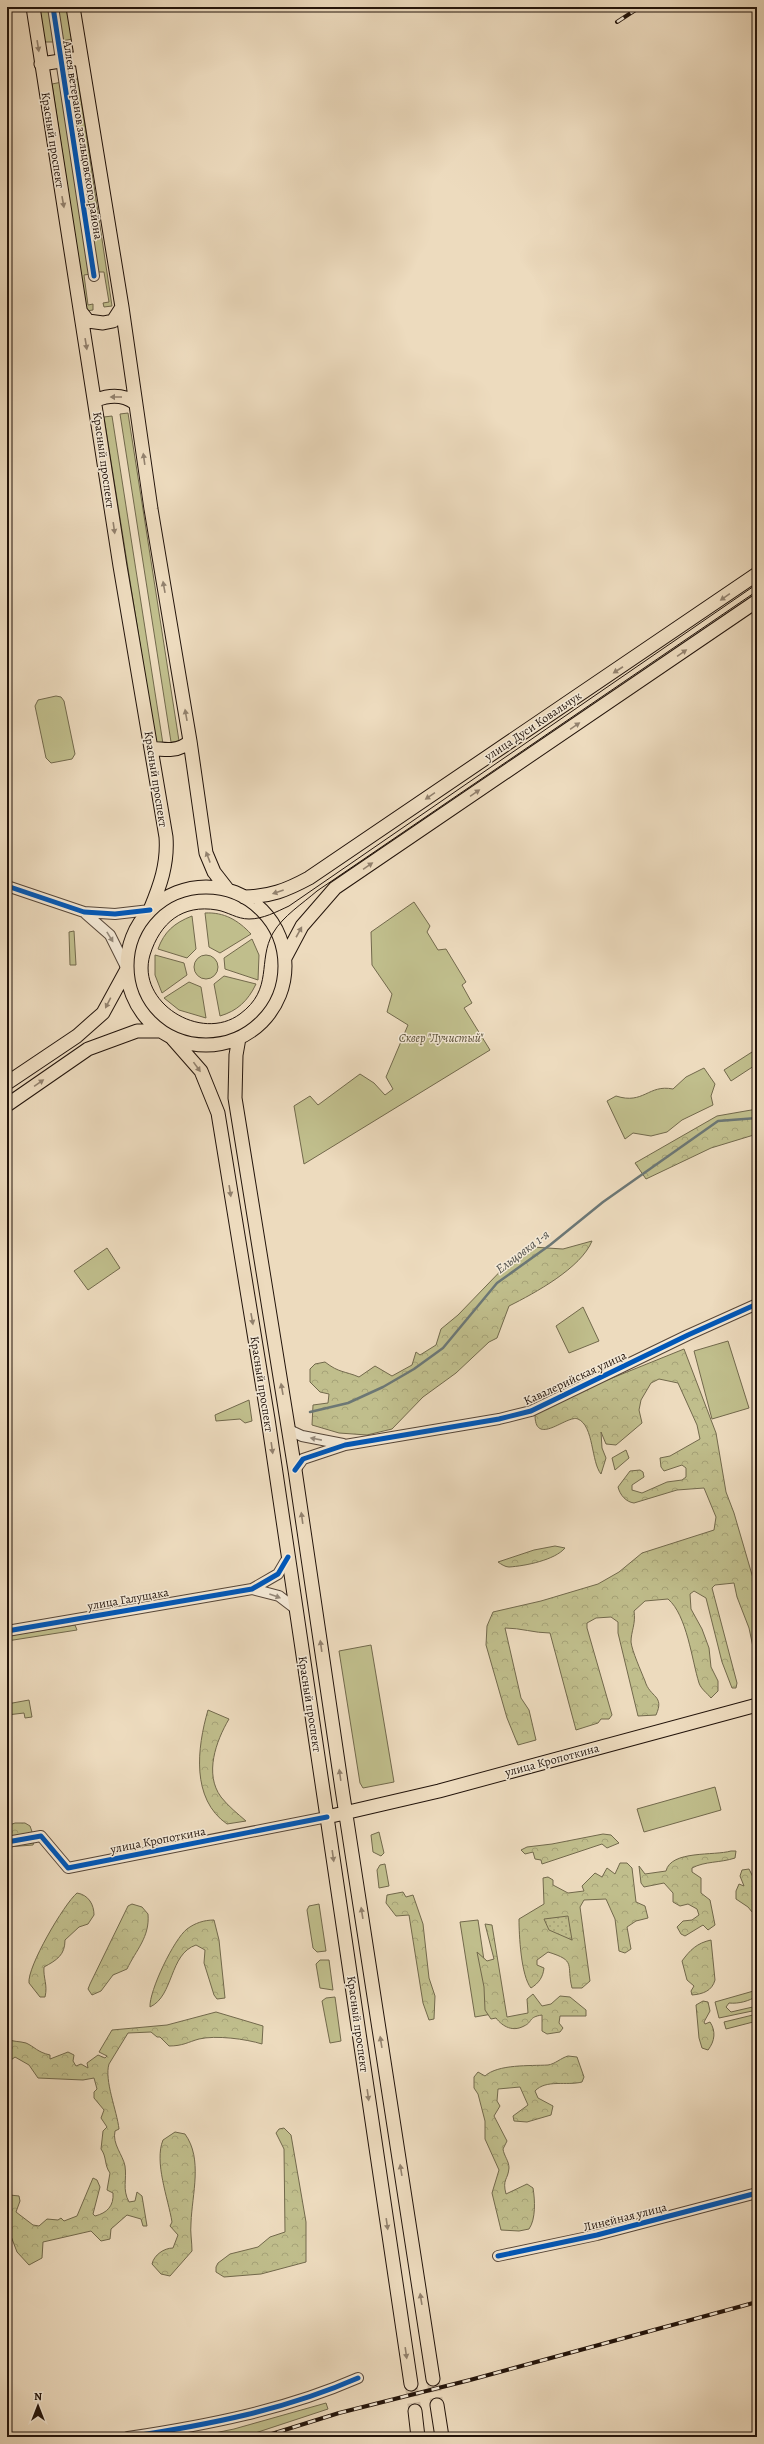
<svg xmlns="http://www.w3.org/2000/svg" width="764" height="2444" font-family="Alegreya,serif">
<defs>
<pattern id="forest-crowns" width="20" height="18" patternUnits="userSpaceOnUse"><rect width="20" height="18" fill="#c0be8c"/><path d="M2 6a3 3 0 1 1 6 0M12 15a3 3 0 1 1 6 0" fill="none" stroke="#a5a277"/></pattern>
<pattern id="garden-dots" width="8" height="8" patternUnits="userSpaceOnUse"><rect width="8" height="8" fill="#c0be8c"/><path d="M2 2h.1M6 6h.1" fill="none" stroke="#a5a277" stroke-width="1.8" stroke-linecap="round"/></pattern>
</defs>
<rect width="100%" height="100%" fill="#eddbbe"/>
<filter id="stains"><feTurbulence type="fractalNoise" baseFrequency=".005" numOctaves="4"/><feColorMatrix values="0 0 0 0 .2 0 0 0 0 .09 0 0 0 0 .02 0 0 0 .5 -.17"/></filter>
<radialGradient id="worn" r=".72"><stop offset=".6" stop-color="#630" stop-opacity="0"/><stop offset="1" stop-color="#630" stop-opacity=".3"/></radialGradient>
<!-- green -->
<path fill="#c0be8c" stroke="#72694c" d="M38 7H50L56 42H44Z
M56 7H67L72 39 62 41Z
M78 79 112 306 104 307 103 303 109 302 104 272H97L68 80Z
M62 82 91 274 84 275 88 305 93 304V310L86 311 52 84Z
M128 413 179 741 171 742 120 414Z
M112 416 163 744 156 745 104 417Z
M56 696 61 697 64 701 75 754 72 759 51 763 46 758 35 706 38 700Z
M414 902 430 926 427 932 438 950 446 949 466 982 462 985 472 1003 464 1008 490 1050 304 1164 294 1106 310 1096 318 1105 360 1074 374 1083 385 1095 393 1089 386 1077 408 1025 387 1012 392 994 372 965 371 932Z
M205 913C224 912 238 920 251 934L220 953 209 947Z
M192 916 196 949 187 958 158 949C164 932 174 923 192 916Z
M74 931 76 965H70L69 932Z
M252 939 259 955 258 980 225 969 224 958Z
M155 955 184 963 187 975 162 993 155 975Z
M194 967a12 12 0 1 1 24 0a12 12 0 1 1-24 0Z
M224 976 256 984C248 1001 237 1011 220 1016L214 984Z
M189 982 201 987 206 1018 179 1010 164 998Z
M752 1052 757 1064 731 1081 724 1070Z
M704 1068 715 1084 711 1096 713 1105 682 1120 667 1132 651 1136 633 1133 625 1139 607 1101 616 1096C644 1105 648 1084 673 1089L686 1077Z
M107 1248 120 1268 88 1290 74 1271Z
M583 1307 599 1341 569 1353 556 1326Z
M728 1341 749 1408 712 1419 694 1351Z
M249 1400 252 1421 245 1423 240 1419 216 1421 215 1415Z
M626 1450 629 1458 615 1470 612 1458Z
M75 1625 77 1630 7 1641V1636Z
M371 1645 394 1782 363 1788 360 1783 339 1651Z
M29 1700 32 1717 25 1718 24 1713 7 1715V1704Z
M715 1787 721 1810 644 1832 637 1809Z
M379 1832 384 1853 381 1856 373 1852 371 1835Z
M385 1864 389 1886 379 1888 377 1870 380 1865Z
M319 1904 326 1951 317 1952 313 1948 307 1910 309 1906Z
M478 1920 492 2014 475 2017 460 1922Z
M320 1960H329L333 1990 320 1988 316 1964Z
M757 1990V1996C749 2001 739 2004 729 2003L726 2007 731 2012 757 2006V2010L719 2018 715 2002Z
M335 1997 341 2041 330 2043 322 2001 326 1998Z
M757 2014V2021L726 2029 724 2022Z
M326 2403 328 2409 243 2437H195L234 2429Z"/>
<!-- forest -->
<path fill="url(#forest-crowns)" stroke="#72694c" d="M757 1109V1134L711 1148 646 1179 635 1163 717 1116Z
M592 1241C581 1268 535 1293 509 1306L497 1338 489 1342 456 1373 423 1397 392 1429 367 1435 339 1433 312 1425 313 1405 328 1403 329 1394 320 1392 310 1382V1369L315 1364 325 1362C339 1373 345 1371 359 1377L375 1366 392 1376 412 1365 416 1352 420 1355 436 1345 441 1329 458 1315 515 1256 532 1247 563 1249Z
M684 1349 716 1433 726 1492 734 1513 755 1585 757 1600V1666L749 1628 737 1597 734 1583 715 1585 712 1588 737 1683 736 1688H732L722 1662 706 1598 694 1591 690 1594 691 1609 702 1629 709 1648 711 1667 718 1681V1691L711 1698C707 1693 701 1689 699 1683 692 1661 687 1615 668 1599L645 1601 634 1611C636 1624 631 1631 631 1642 632 1651 641 1671 645 1681 650 1698 665 1695 656 1715L638 1716 618 1633V1622L611 1617 596 1618 587 1623V1628L612 1715 609 1719H601L598 1723 576 1730 550 1633C534 1633 521 1628 505 1628L521 1698 529 1710 536 1740 518 1745 507 1718 486 1645 487 1626 493 1612 541 1601 598 1584 619 1572 642 1553 714 1530 716 1517 704 1488 677 1490 634 1503C626 1502 620 1495 618 1487L630 1471 640 1470 643 1472 644 1477 632 1485V1490L642 1493 667 1482 682 1480 686 1477V1468L682 1465 664 1471 661 1467 660 1458 670 1456 700 1439 697 1425 678 1383 659 1379 651 1383 641 1400 639 1410 642 1423 616 1445 606 1444 601 1432 602 1448 606 1458 601 1474C591 1462 594 1426 578 1419 567 1414 534 1449 535 1413L559 1403 580 1391Z
M555 1546 565 1548C555 1560 525 1566 509 1567 505 1567 501 1564 498 1562L534 1550Z
M208 1710 229 1719C216 1741 204 1774 221 1797 228 1806 238 1814 246 1821L227 1824C191 1799 197 1748 208 1710Z
M15 1823H25L30 1826 35 1840 33 1845 7 1847V1826Z
M603 1834 611 1835 619 1843 607 1848 602 1844 542 1864 541 1860 535 1859 533 1852 525 1854 521 1850 527 1847 552 1844Z
M731 1851H736L735 1858C720 1863 705 1861 692 1868V1872L701 1878V1893L710 1900 715 1925 708 1930 703 1925 685 1936 681 1934 677 1927 683 1921 692 1920 699 1915 697 1909 688 1904 680 1906 673 1902V1893L664 1883 644 1887 641 1883 639 1866 645 1874 666 1871C671 1850 714 1856 731 1851Z
M620 1863H627L632 1868 636 1902 645 1906 648 1918 636 1921 627 1927 631 1949 625 1953 619 1951 615 1919 606 1899 584 1900 580 1907 590 1981 582 1988H572C566 1964 577 1961 548 1952L537 1960V1965L544 1968C543 1977 539 1983 531 1988 521 1976 519 1935 519 1919L544 1904 543 1878 548 1877 553 1880V1885L568 1893 584 1891 582 1886 595 1873 602 1877 607 1868 615 1874Z
M749 1869 753 1877 757 1878V1918L748 1907 736 1899V1891L739 1884 744 1886 740 1876 742 1870Z
M403 1892 406 1897 413 1895 423 1924 429 1978 435 1996 434 2019 429 2020 423 2003 409 1915 396 1916 386 1903 387 1895Z
M77 1893C89 1895 94 1905 94 1915L88 1924 79 1927 65 1940C65 1955 57 1960 44 1967 43 1978 48 1985 45 1997H40L29 1983C27 1967 64 1904 77 1893Z
M132 1904 142 1907 148 1914C150 1937 136 1950 127 1969L113 1975 101 1991 92 1995 88 1989 90 1984 128 1906Z
M214 1920 219 1940 225 1998 217 1999 214 1995 204 1963 205 1950 196 1945C169 1954 174 1996 150 2007 149 1991 174 1939 187 1929 195 1923 204 1920 214 1920Z
M485 1924 492 1925 507 2017 528 2013 527 1999 533 1994 542 2006 551 2004 560 1996 570 1997 586 2010V2016H560L559 2023 563 2028 560 2032 547 2034 542 2031V2015C528 2017 533 2022 524 2026 513 2032 503 2027 496 2018L491 2019 485 2010 484 1987 477 1952 487 1961 494 1959Z
M711 1940 715 1980C712 1991 703 1994 692 1995L691 1991 694 1986 687 1980 682 1961C690 1950 697 1943 711 1940Z
M703 2001 708 2002 710 2011 704 2022 705 2024 710 2022C716 2031 715 2041 708 2050L702 2048 699 2038 696 2005Z
M216 2012 263 2026 262 2044C246 2039 216 2035 199 2039 188 2042 183 2046 169 2046L160 2037H157L151 2032 128 2033 109 2064C104 2080 117 2111 119 2129L115 2131C112 2144 123 2155 125 2166 127 2180 122 2189 129 2202L135 2201 137 2192 142 2196 147 2226H143L141 2219 127 2215 111 2229 110 2239 101 2241 91 2231 43 2242 42 2258 29 2265 17 2252 9 2231 11 2227 7 2226V2182L11 2185 8 2190 10 2195 19 2196 20 2201 16 2212 33 2225 39 2226 47 2219 58 2220 61 2218 64 2221 77 2216 93 2178 97 2180 100 2187 93 2214 95 2216C107 2213 114 2206 113 2193L107 2190 110 2173C104 2165 107 2157 101 2149L103 2131 107 2127 101 2118 104 2110 94 2098V2092L97 2089 94 2078 83 2080 38 2078 29 2065 15 2057 7 2063V2039C13 2042 19 2041 26 2043 35 2047 37 2052 50 2055V2059L68 2052 74 2055 73 2061 76 2066 81 2064 88 2068 87 2063 98 2055 105 2058 107 2056 99 2052 112 2030 167 2025Z
M568 2056 577 2057 584 2077 582 2082C567 2086 546 2079 535 2091L538 2098 553 2106 551 2115 527 2122 514 2121 513 2116 528 2105 520 2087 498 2089 497 2101 500 2106 494 2116 507 2141 503 2149C504 2156 509 2161 509 2168 508 2180 502 2179 506 2194L527 2184 533 2188C535 2200 536 2219 529 2229L519 2231 501 2230 492 2193 499 2170 485 2139V2121L478 2094 474 2088V2077L478 2072 485 2076C498 2064 530 2066 548 2065 555 2064 561 2058 568 2056Z
M284 2128 291 2135 306 2222V2262L261 2274 224 2277 216 2272V2267L218 2263 230 2254 258 2247 270 2237 285 2232 284 2149 276 2133 279 2129Z
M175 2132 185 2134C203 2159 192 2194 191 2223 190 2232 192 2242 192 2251L170 2276 161 2274 152 2264C154 2255 164 2248 173 2248L178 2235 170 2226 172 2222C168 2198 154 2162 163 2140Z"/>
<!-- garden -->
<path fill="url(#garden-dots)" stroke="#72694c" d="M568 1916 572 1940 549 1930 544 1919Z"/>
<g fill="none" stroke-linecap="round" stroke-linejoin="round">
<!-- stream -->
<path stroke="#6c7775" stroke-width="2.5" d="M310 1412 348 1403 383 1387 414 1369 443 1348 497 1283 550 1245 603 1202 718 1121 757 1118"/>
<!-- major-tunnel -->
<path stroke="#cfbda3" stroke-width="13" stroke-dasharray="13 6" stroke-linecap="butt" d="M433 2379 437 2405
M411 2384 415 2411"/>
<defs>
<path id="minor" d="M53 7 94 276
M7 886 84 912 115 914 150 910
M86 914 110 935 127 969
M289 1430 302 1436 343 1444
M295 1470 303 1459 345 1445 499 1419 531 1411 688 1335 757 1304
M252 1589 279 1596 296 1609
M7 1631 252 1589 278 1574 288 1557
M7 1842 41 1836 68 1868 327 1817
M498 2256 597 2235 757 2193
M128 2437C207 2425 285 2410 358 2378"/>
<path id="major" d="M33 7 120 566 166 837C168 864 160 886 150 910
M73 7 122 307 151 509 190 741 206 853 214 872 228 890
M41 64 80 58
M81 312 88 321 103 323 113 321 122 307
M96 400C109 395 123 394 135 403
M151 748C165 750 180 752 190 741
M127 966a79 79 0 1 1 158 0a79 79 0 1 1-158 0Z
M244 897C269 897 287 890 309 878L757 574
M285 958 302 926 335 888 757 601
M172 1038 201 1071 218 1113 268 1419 411 2384
M239 1038 236 1055 235 1098 295 1470 342 1789 433 2379
M7 1083 77 1036 103 1013 127 969
M7 1105 88 1049 137 1031H160
M327 1817 439 1791 757 1705
M437 2405 442 2437
M415 2411 418 2437"/>
</defs>
<!-- minor casing -->
<use href="#minor" stroke="#564638" stroke-width="12"/>
<!-- major casing -->
<use href="#major" stroke="#23140b" stroke-width="15"/>
<!-- minor -->
<use href="#minor" stroke="#f3e8d5" stroke-width="10"/>
<!-- major -->
<use href="#major" stroke="#eddbbe" stroke-width="13"/>
<!-- tram -->
<path stroke="#23140b" stroke-width="1" d="M757 584 289 906C276 912 263 919 249 919 237 919 228 912 217 910 182 904 160 923 150 955 136 1002 201 1043 240 1014 274 989 257 961 273 933 283 916 302 904 317 891L757 591"/>
<defs>
<path id="rail" d="M617 22 640 7
M262 2437 339 2413 470 2380 757 2302"/>
</defs>
<!-- rail casing -->
<use href="#rail" stroke="#23140b" stroke-width="4"/>
<!-- rail -->
<use href="#rail" stroke="#f3e8d5" stroke-width="2.5" stroke-dasharray="8" stroke-linecap="butt"/>
<defs>
<path id="cycleway" d="M53 7 94 276
M7 886 84 912 115 914 150 910
M295 1470 303 1459 345 1445 499 1419 531 1411 688 1335 757 1304
M7 1631 252 1589 278 1574 288 1557
M7 1842 41 1836 68 1868 327 1817
M498 2256 597 2235 757 2193
M128 2437C207 2425 285 2410 358 2378"/>
</defs>
<!-- cycleway casing -->
<use href="#cycleway" stroke="#f3e8d5" stroke-width="8"/>
<!-- cycleway -->
<use href="#cycleway" stroke="#0057b8" stroke-width="5"/>
</g>
<!-- one-way arrows -->
<defs><path id="oneway-solid" d="M-6-.8H1V-3.2L6.5 0L1 3.2V.8H-6Z"/></defs>
<g fill="#92816d">
<use href="#oneway-solid" transform="translate(38 46) rotate(81)"/>
<use href="#oneway-solid" transform="translate(63 202) rotate(80)"/>
<use href="#oneway-solid" transform="translate(86 344) rotate(81)"/>
<use href="#oneway-solid" transform="translate(116 397) rotate(180)"/>
<use href="#oneway-solid" transform="translate(144 459) rotate(-98)"/>
<use href="#oneway-solid" transform="translate(114 528) rotate(82)"/>
<use href="#oneway-solid" transform="translate(164 587) rotate(-100)"/>
<use href="#oneway-solid" transform="translate(725 597) rotate(145)"/>
<use href="#oneway-solid" transform="translate(682 653) rotate(-35)"/>
<use href="#oneway-solid" transform="translate(618 670) rotate(147)"/>
<use href="#oneway-solid" transform="translate(186 715) rotate(-100)"/>
<use href="#oneway-solid" transform="translate(575 726) rotate(-34)"/>
<use href="#oneway-solid" transform="translate(475 793) rotate(-34)"/>
<use href="#oneway-solid" transform="translate(430 796) rotate(146)"/>
<use href="#oneway-solid" transform="translate(208 857) rotate(-111)"/>
<use href="#oneway-solid" transform="translate(368 866) rotate(-34)"/>
<use href="#oneway-solid" transform="translate(278 892) rotate(161)"/>
<use href="#oneway-solid" transform="translate(299 932) rotate(-61)"/>
<use href="#oneway-solid" transform="translate(108 1003) rotate(117)"/>
<use href="#oneway-solid" transform="translate(197 1067) rotate(54)"/>
<use href="#oneway-solid" transform="translate(39 1083) rotate(-35)"/>
<use href="#oneway-solid" transform="translate(230 1191) rotate(81)"/>
<use href="#oneway-solid" transform="translate(252 1319) rotate(80)"/>
<use href="#oneway-solid" transform="translate(282 1389) rotate(-100)"/>
<use href="#oneway-solid" transform="translate(272 1448) rotate(82)"/>
<use href="#oneway-solid" transform="translate(302 1518) rotate(-98)"/>
<use href="#oneway-solid" transform="translate(321 1646) rotate(-98)"/>
<use href="#oneway-solid" transform="translate(340 1775) rotate(-98)"/>
<use href="#oneway-solid" transform="translate(333 1856) rotate(82)"/>
<use href="#oneway-solid" transform="translate(362 1913) rotate(-99)"/>
<use href="#oneway-solid" transform="translate(381 2042) rotate(-99)"/>
<use href="#oneway-solid" transform="translate(368 2095) rotate(82)"/>
<use href="#oneway-solid" transform="translate(401 2170) rotate(-99)"/>
<use href="#oneway-solid" transform="translate(387 2224) rotate(82)"/>
<use href="#oneway-solid" transform="translate(421 2299) rotate(-99)"/>
<use href="#oneway-solid" transform="translate(406 2353) rotate(82)"/>
</g>
<g fill="#95897a">
<use href="#oneway-solid" transform="translate(110 937) rotate(58)"/>
<use href="#oneway-solid" transform="translate(316 1439) rotate(-169)"/>
<use href="#oneway-solid" transform="translate(275 1596) rotate(20)"/>
</g>
<g text-anchor="middle" stroke-width="3" stroke-linejoin="round" paint-order="stroke">
<!-- street labels -->
<g font-size="12" fill="#23140b" stroke="#f3e8d5">
<text transform="translate(53 140) rotate(81)" y="4">Красный проспект</text>
<text transform="translate(83 140) rotate(81)" y="4">Аллея ветеранов заельцовского района</text>
<text transform="translate(104 460) rotate(82)" y="4">Красный проспект</text>
<text transform="translate(533 726) rotate(-34)" y="4">улица Дуси Ковальчук</text>
<text transform="translate(156 779) rotate(81)" y="4">Красный проспект</text>
<text transform="translate(575 1378) rotate(-25)" y="4">Кавалерийская улица</text>
<text transform="translate(262 1384) rotate(81)" y="4">Красный проспект</text>
<text transform="translate(128 1599) rotate(-10)" y="4">улица Галущака</text>
<text transform="translate(310 1704) rotate(81)" y="4">Красный проспект</text>
<text transform="translate(552 1760) rotate(-15)" y="4">улица Кропоткина</text>
<text transform="translate(158 1840) rotate(-11)" y="4">улица Кропоткина</text>
<text transform="translate(358 2024) rotate(82)" y="4">Красный проспект</text>
<text transform="translate(625 2217) rotate(-14)" y="4">Линейная улица</text>
</g>
<!-- park labels -->
<g font-size="12" font-style="italic" fill="#5a5038" stroke="#f3e8d5">
<text x="441" y="1042">Сквер "Лучистый"</text>
</g>
<!-- water labels -->
<g font-size="13" font-style="italic" fill="#4e4e49" stroke="#f3e8d5">
<text transform="translate(522 1251) rotate(-37)" y="5">Ельцовка 1-я</text>
</g>
</g>
<!-- margin -->
<rect width="764" height="2444" fill="none" stroke="#eddbbe" stroke-width="24"/>
<rect x="8" y="8" width="748" height="2428" fill="none" stroke="#23140b" stroke-width="2"/>
<rect x="12" y="12" width="740" height="2420" fill="none" stroke="#23140b"/>
<!-- north arrow -->
<g transform="translate(38 2406)" stroke="#f3e8d5" stroke-width="3" paint-order="stroke">
<path d="M0-3L7 15L0 10L-7 15Z" fill="#23140b"/>
<text y="-6" font-size="11" font-weight="bold" text-anchor="middle" fill="#23140b">N</text>
</g>
<rect width="100%" height="100%" filter="url(#stains)"/>
<rect width="100%" height="100%" fill="url(#worn)"/>
</svg>
